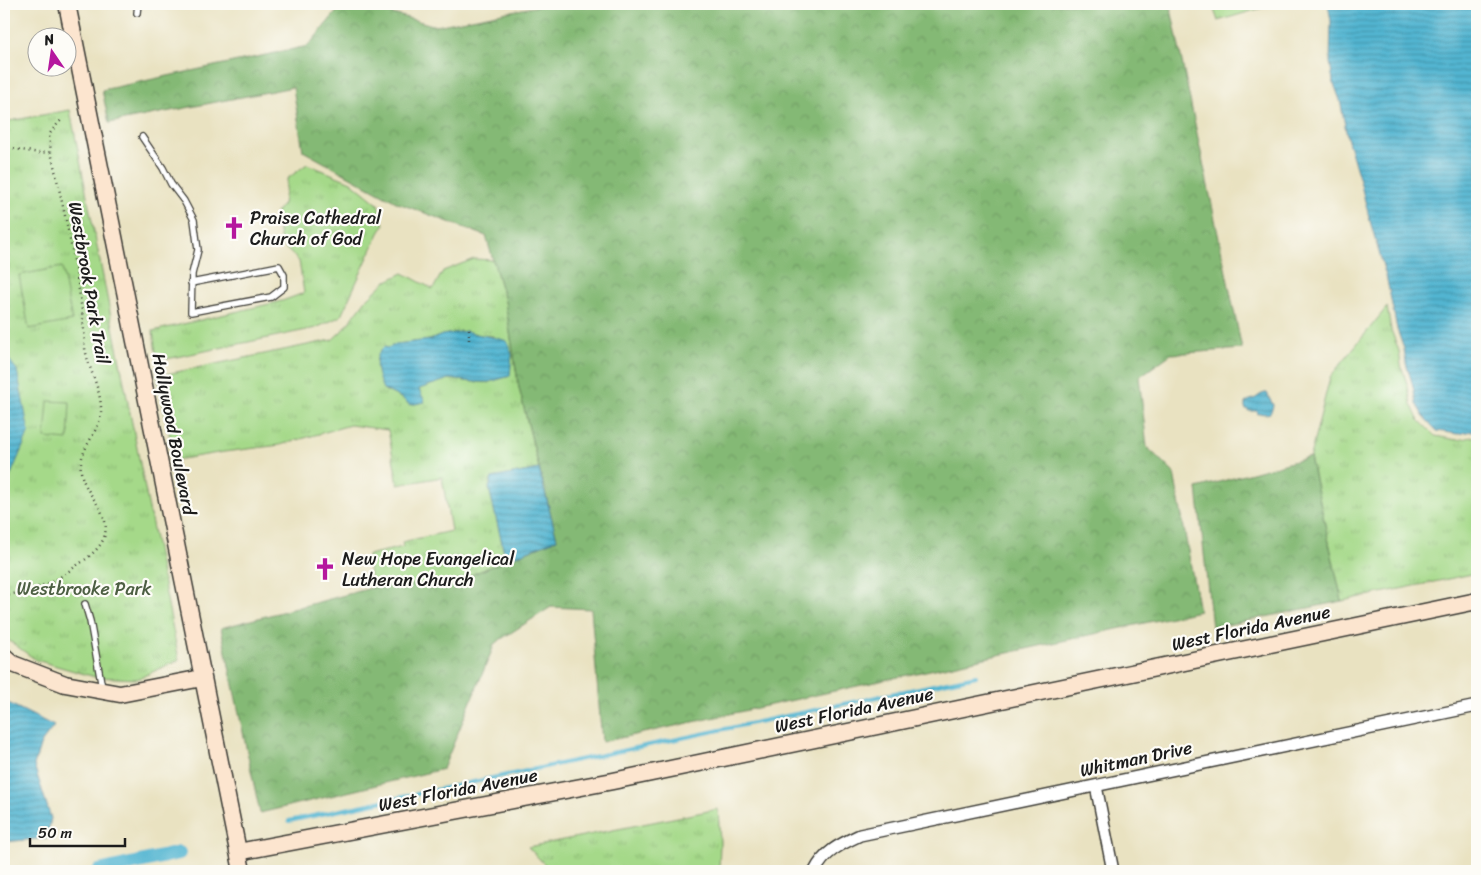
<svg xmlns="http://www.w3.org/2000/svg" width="1481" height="875" font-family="Sriracha,sans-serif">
<defs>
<pattern id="grass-tufts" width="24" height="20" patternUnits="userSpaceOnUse" patternTransform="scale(1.25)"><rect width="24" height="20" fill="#a5d989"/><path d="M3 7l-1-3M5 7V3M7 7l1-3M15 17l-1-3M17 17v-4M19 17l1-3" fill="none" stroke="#8dba76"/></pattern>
<pattern id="forest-crowns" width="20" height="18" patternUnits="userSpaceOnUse" patternTransform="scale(1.25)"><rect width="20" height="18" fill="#84b975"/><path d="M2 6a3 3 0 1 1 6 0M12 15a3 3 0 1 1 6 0" fill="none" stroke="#719e65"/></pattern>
<pattern id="water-rules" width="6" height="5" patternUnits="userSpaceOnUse" patternTransform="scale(1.25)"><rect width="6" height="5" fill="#52b5d1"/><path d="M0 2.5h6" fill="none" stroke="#4392a9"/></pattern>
</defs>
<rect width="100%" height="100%" fill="#fdfcf7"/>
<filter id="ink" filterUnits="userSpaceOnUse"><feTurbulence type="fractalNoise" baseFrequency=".02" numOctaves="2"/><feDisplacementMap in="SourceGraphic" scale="10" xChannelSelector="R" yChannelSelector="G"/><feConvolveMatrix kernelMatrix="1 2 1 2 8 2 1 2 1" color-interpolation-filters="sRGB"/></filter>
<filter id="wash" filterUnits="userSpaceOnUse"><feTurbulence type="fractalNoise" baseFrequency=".0096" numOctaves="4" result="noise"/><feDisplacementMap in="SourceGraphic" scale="20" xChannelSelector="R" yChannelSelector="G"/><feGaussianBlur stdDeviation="1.12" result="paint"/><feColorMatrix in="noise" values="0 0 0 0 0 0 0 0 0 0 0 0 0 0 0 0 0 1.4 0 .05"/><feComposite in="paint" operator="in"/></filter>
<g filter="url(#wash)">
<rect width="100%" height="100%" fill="#e9e2c1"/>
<!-- grass -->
<path fill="url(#grass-tufts)" stroke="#607a52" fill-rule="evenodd" d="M1212 4H1275L1218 21Z
M70 110 179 660 137 679 95 677 36 660 4 637V270L9 268 4 250V122Z
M307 164 351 182 378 204 384 225 379 233 341 316 316 328 157 361 153 331 282 301 304 293 299 261 281 244 276 213 283 204 287 179Z
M474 259 493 260 505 301 519 388 539 469 492 478 489 488 506 560 454 582 371 588 368 555 403 547 402 542 451 531 442 477 398 485 388 430 350 425 280 445 224 452 175 460 157 376 332 340 344 329 366 300 385 282 403 273 433 289 443 271ZM466 331 478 335 493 336 510 376 489 382H475L449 379 418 389 410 405 403 399 383 389C379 375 371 357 384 347L388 348 396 344 430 340 442 335Z
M1387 307 1391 330 1399 351 1401 365 1408 387 1411 404 1418 419 1435 436 1457 440 1477 436V573L1342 601 1310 457 1330 377Z
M718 809 720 842 719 871H551L528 847Z"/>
<!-- forest -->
<path fill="url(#forest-crowns)" stroke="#506a48" d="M343 4H358L436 26 548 4H1170L1242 349 1171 354 1139 377 1147 447 1174 473 1199 611 602 742 591 609 551 607 495 643 443 769 260 813 221 628 371 588 454 582 557 539 519 388 505 301 486 236 398 203 303 151 293 87 109 123 102 90 308 46Z
M1310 457 1342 601 1212 628 1197 488Z"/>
<!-- pitch -->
<path fill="#a5d989" stroke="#607a52" d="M62 267 72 321 29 329 19 275Z
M48 401 70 402 68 440 45 438Z"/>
<!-- water -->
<path fill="url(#water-rules)" stroke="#376876" d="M1328 4H1477V430L1458 434 1437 431 1423 416 1416 403 1413 386 1406 363 1404 349 1397 329 1387 280 1370 221 1360 181 1348 141 1340 100 1333 81 1330 62 1331 21Z
M466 331C480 336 493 336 507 341L512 354 510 376 489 382H475L449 379 419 389 425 402 410 405 403 399 383 389C377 376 371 357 384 347L388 348 396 344 430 340 442 335Z
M4 353 17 370 29 432 4 491Z
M1265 393H1267L1273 405C1271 418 1266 412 1258 414L1257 411H1249L1245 408V403C1249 400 1250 400 1254 399 1258 397 1260 394 1265 393Z
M539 469 557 539 506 560 489 488 492 478Z
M4 701 54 726 41 743 34 765 51 818 47 838 4 842Z"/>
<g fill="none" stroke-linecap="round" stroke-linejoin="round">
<!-- stream -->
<path stroke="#52b5d1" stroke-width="4" d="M289 821 976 676"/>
<!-- canal -->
<path stroke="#52b5d1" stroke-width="14" d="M99 871 179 853"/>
</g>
</g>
<g filter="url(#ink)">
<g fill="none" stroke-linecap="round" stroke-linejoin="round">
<defs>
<path id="lane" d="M137 13 138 4
M142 137 163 168 171 184 184 201 194 220 198 250 192 274 191 312 271 297 284 287V275L279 266 191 283
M85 604 90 621 102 688"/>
<path id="street" d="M1096 786 1113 871
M815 871C825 851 841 844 860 835L1477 706"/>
<path id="secondary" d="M67 4 242 871
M4 656 13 664 65 684 120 694 202 678
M238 852 613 781 1477 601"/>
</defs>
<!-- lane casing -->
<use href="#lane" stroke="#3b3a35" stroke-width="8"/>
<!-- street casing -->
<use href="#street" stroke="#3b3a35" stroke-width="14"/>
<!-- secondary casing -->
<use href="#secondary" stroke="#3b3a35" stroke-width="19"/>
<!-- path -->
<path stroke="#3b3a35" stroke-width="2.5" stroke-dasharray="1 4" stroke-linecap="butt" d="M4 147 39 153 51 152
M469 340V325
M4 596C22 592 41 588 57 579 65 574 72 569 79 564 88 558 98 550 103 540 115 513 83 495 81 471 78 447 103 431 101 407 100 388 90 372 86 353 84 346 85 338 84 331 83 317 81 303 79 290 72 244 61 198 51 152L49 135 54 128 63 118"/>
<!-- lane -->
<use href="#lane" stroke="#fff" stroke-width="5.5"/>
<!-- street -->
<use href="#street" stroke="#fff" stroke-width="11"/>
<!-- secondary -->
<use href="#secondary" stroke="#fce5cf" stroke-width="16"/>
</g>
</g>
<!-- icons -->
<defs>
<symbol id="church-bare" viewBox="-9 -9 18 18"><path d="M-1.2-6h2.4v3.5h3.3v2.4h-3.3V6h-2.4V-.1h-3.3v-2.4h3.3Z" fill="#b5179e" stroke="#fdfcf7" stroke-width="2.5" paint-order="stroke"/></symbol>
</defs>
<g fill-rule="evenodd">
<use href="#church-bare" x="218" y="212" width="32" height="32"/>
<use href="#church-bare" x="309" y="553" width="32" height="32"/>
</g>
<g text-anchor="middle" stroke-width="4.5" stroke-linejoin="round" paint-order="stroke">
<!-- poi labels -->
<g font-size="18" fill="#1c1c1c" stroke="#fdfcf7" text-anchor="start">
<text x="250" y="224">Praise Cathedral<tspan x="250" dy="21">Church of God</tspan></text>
<text x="342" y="565">New Hope Evangelical<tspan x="342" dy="21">Lutheran Church</tspan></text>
</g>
<!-- street labels -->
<g font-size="18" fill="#1c1c1c" stroke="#fdfcf7">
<text transform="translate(89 283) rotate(80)" y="6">Westbrook Park Trail</text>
<text transform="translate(174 434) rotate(79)" y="6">Hollywood Boulevard</text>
<text transform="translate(1251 628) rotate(-12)" y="6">West Florida Avenue</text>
<text transform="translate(854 710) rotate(-12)" y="6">West Florida Avenue</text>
<text transform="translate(1136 759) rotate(-12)" y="6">Whitman Drive</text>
<text transform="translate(458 790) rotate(-11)" y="6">West Florida Avenue</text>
</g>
<!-- park labels -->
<g font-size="18" fill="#4c5e42" stroke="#fdfcf7">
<text x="84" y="595">Westbrooke Park</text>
</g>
</g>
<!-- margin -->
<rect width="1481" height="875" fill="none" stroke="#fdfcf7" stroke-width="20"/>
<!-- north arrow -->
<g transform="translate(52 52) rotate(347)"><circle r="24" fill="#fdfcf7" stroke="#a3a29f"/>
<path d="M0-4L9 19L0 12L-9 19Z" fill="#b5179e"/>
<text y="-8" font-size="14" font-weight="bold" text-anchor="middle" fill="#1c1c1c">N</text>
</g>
<!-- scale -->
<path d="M30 838v8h95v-8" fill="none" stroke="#1c1c1c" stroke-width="2.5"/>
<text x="38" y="838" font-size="15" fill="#1c1c1c" stroke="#fdfcf7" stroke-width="4" paint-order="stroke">50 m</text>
</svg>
